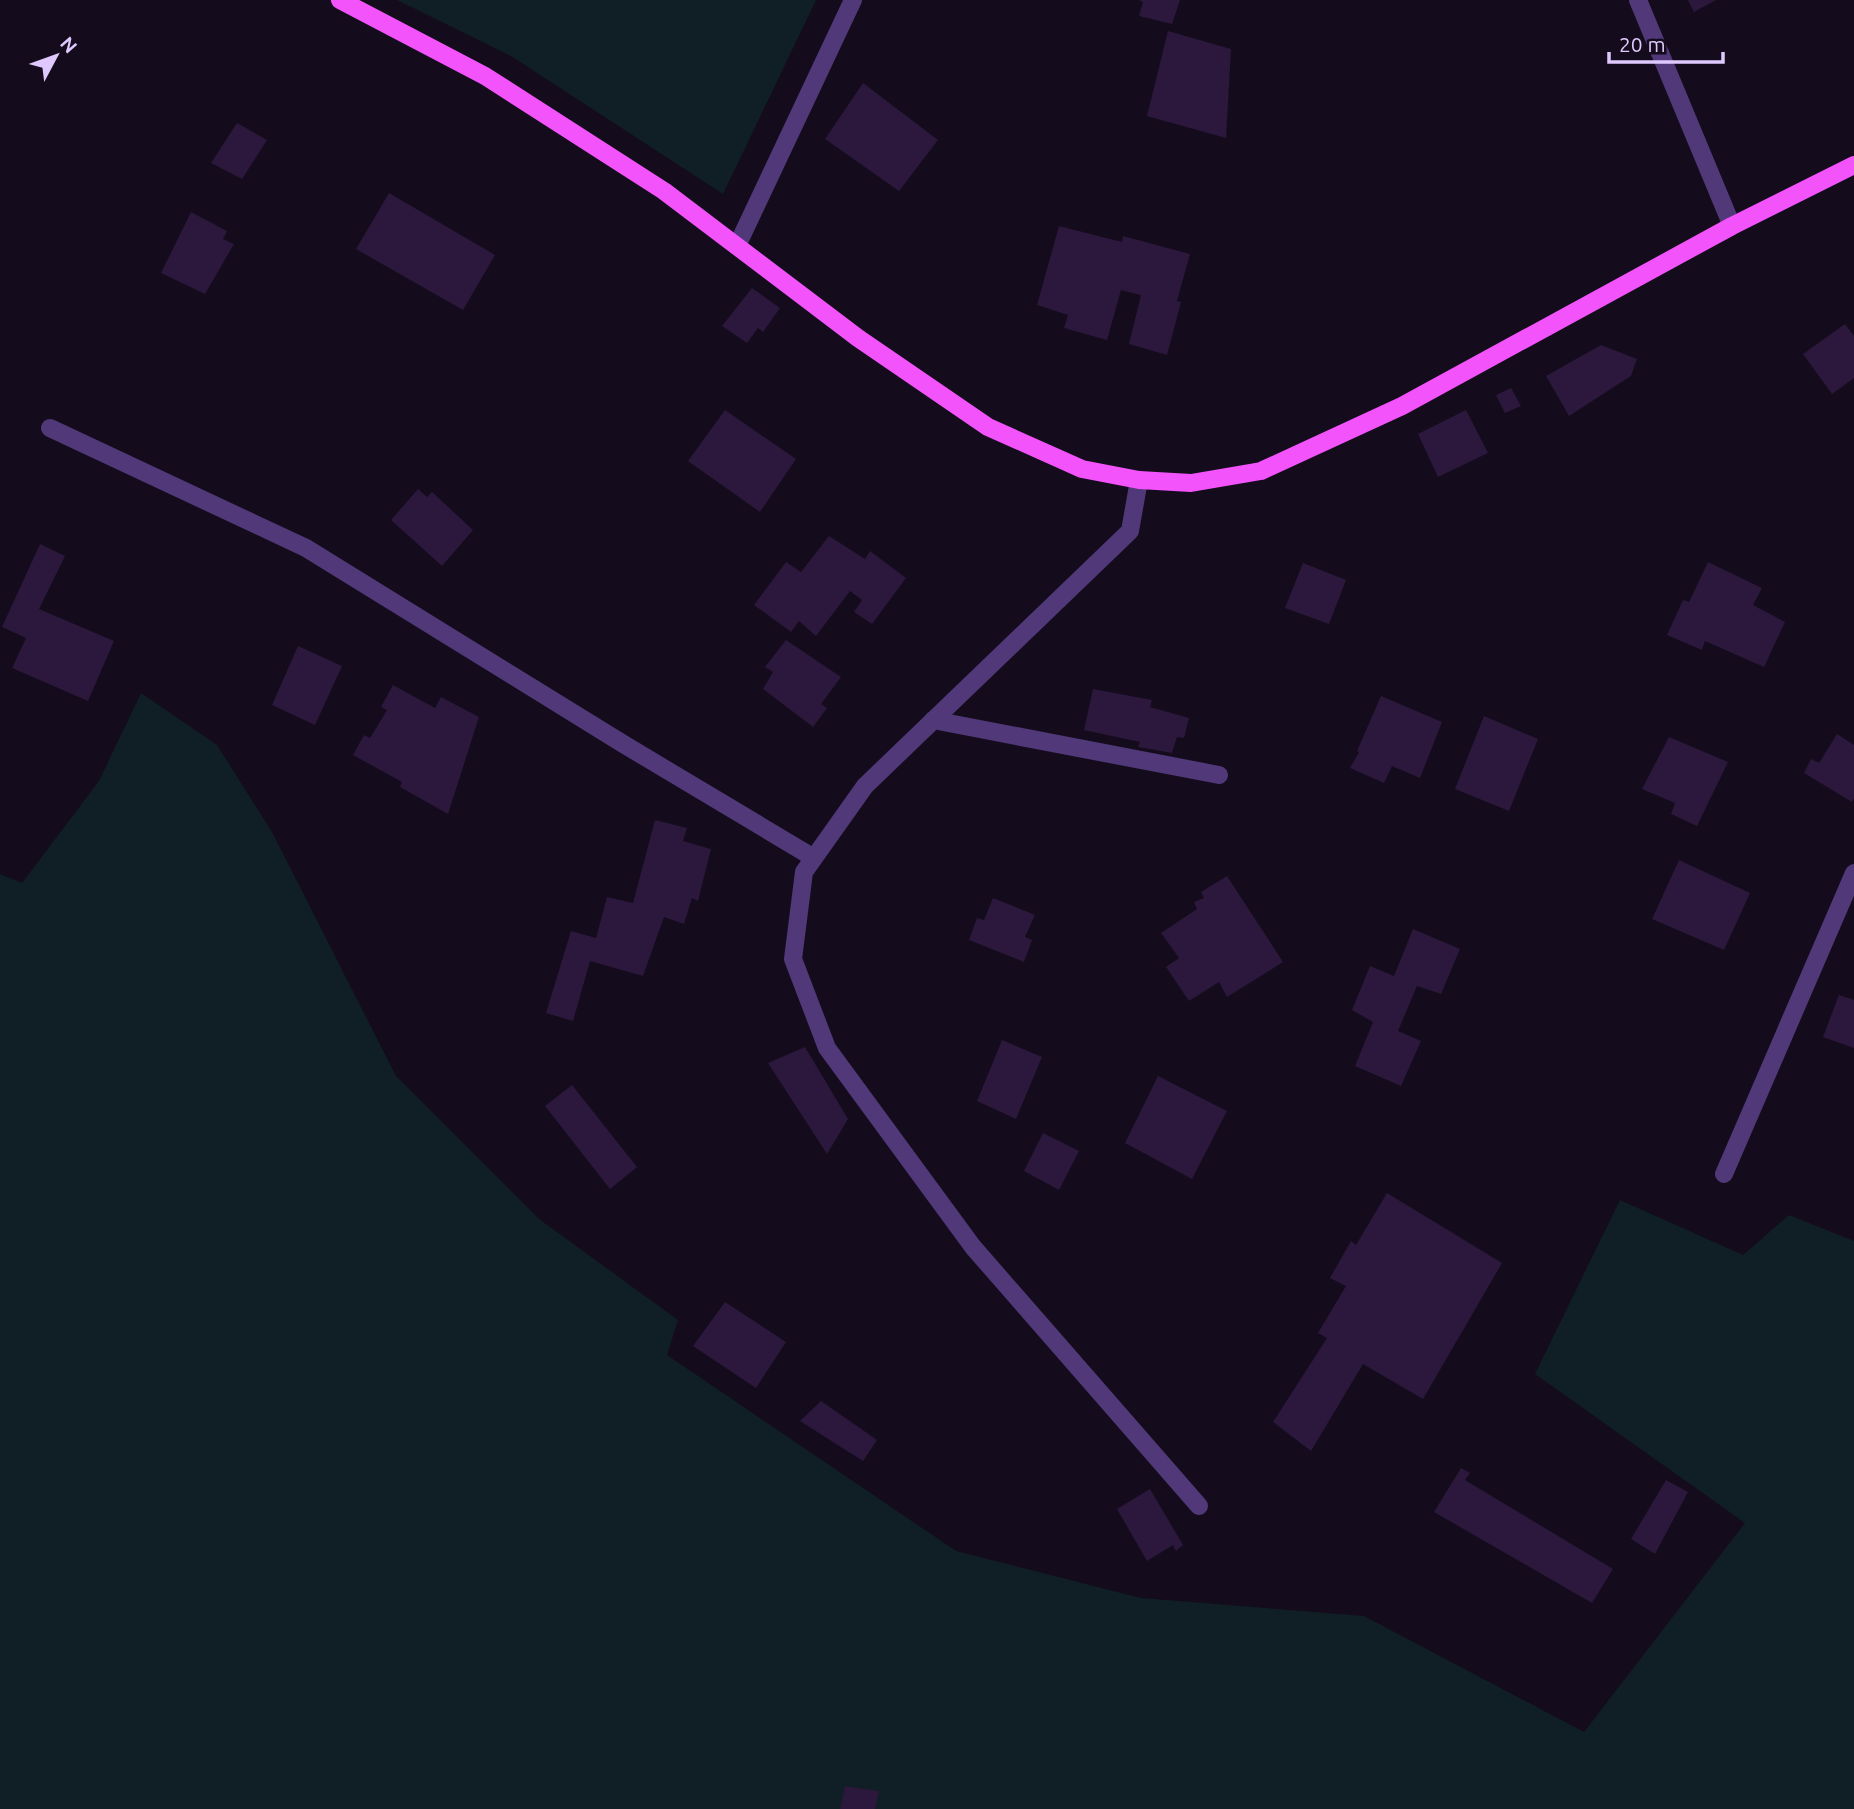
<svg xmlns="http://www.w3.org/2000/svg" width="1854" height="1809" font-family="Ubuntu,sans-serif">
<rect width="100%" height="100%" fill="#140c1c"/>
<!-- green -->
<path fill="#0f1f25" d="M397 0H816L723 194 511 56Z
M141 693 217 745 272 832 396 1076 539 1219 678 1320 667 1355 956 1551 1141 1598 1364 1616 1584 1732 1745 1523 1535 1374 1620 1200 1743 1255 1789 1215 1854 1241V1809H0V874L22 883 99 781Z"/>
<!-- building -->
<path fill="#2b183c" d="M1180 0 1172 24 1139 16 1143 2 1138 0Z
M1688 0H1716L1694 12Z
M1168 31 1231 49 1226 138 1147 116Z
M863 83 938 140 899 191 825 139Z
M237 123 267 140 242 179 211 163Z
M389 193 495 255 463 310 356 249Z
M191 212 227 231 223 239 234 244 205 294 161 273Z
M1059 226 1122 242 1123 236 1190 254 1177 301 1181 302 1167 355 1129 344 1141 295 1121 290 1107 340 1064 328 1068 315 1037 305Z
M752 288 780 308 763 332 758 328 747 343 722 326Z
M1845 324 1854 336V378L1832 394 1803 354Z
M1601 345 1637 359 1631 376 1569 416 1546 376Z
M1511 388 1521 406 1505 413 1496 395Z
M725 410 796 459 760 512 688 461Z
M1466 410 1488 453 1438 477 1418 434Z
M418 489 427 497 432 492 473 530 442 566 391 520Z
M829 536 865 559 870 551 906 578 872 624 854 612 862 600 850 591 816 636 799 621 791 632 754 605 786 562 801 572Z
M40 544 65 556 39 609 114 641 88 701 12 668 26 638 2 627Z
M1708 562 1762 588 1753 605 1785 622 1764 667 1705 641 1702 650 1667 635 1683 600 1689 602Z
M1303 563 1346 580 1329 624 1285 608Z
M786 640 841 677 821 704 827 708 813 727 763 689 773 672 765 667Z
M298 646 342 666 315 725 272 705Z
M393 685 435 708 441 697 479 717 448 814 400 787 402 782 353 755 364 735 370 738 387 710 381 707Z
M1093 689 1152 700 1150 707 1189 718 1184 738 1177 737 1172 753 1138 747 1140 742 1084 730Z
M1381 696 1442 722 1420 778 1392 766 1384 783 1350 768 1359 752 1357 751Z
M1484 716 1538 739 1509 811 1455 789Z
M1837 734 1854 745V798L1852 802 1804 773 1811 759 1819 763Z
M1669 737 1728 762 1697 826 1671 814 1675 803 1642 789Z
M655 820 687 828 683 841 711 849 698 901 692 898 684 924 664 917 643 976 590 961 573 1021 546 1013 571 931 596 938 607 897 633 903Z
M1679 860 1750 893 1724 950 1652 919Z
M1227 876 1283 962 1227 997 1219 982 1189 1001 1166 967 1179 958 1161 933 1197 909 1194 902 1204 898 1201 892Z
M993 898 1035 915 1025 937 1032 940 1024 962 969 940 977 918 984 920Z
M1413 929 1460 949 1441 994 1417 986 1398 1031 1421 1041 1401 1086 1355 1066 1373 1022 1352 1010 1370 966 1394 976Z
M1839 995 1854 1000V1048L1823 1037Z
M1002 1040 1042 1057 1016 1119 977 1101Z
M805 1047 848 1119 827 1154 768 1063Z
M1158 1076 1227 1111 1192 1179 1125 1143Z
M572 1085 637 1167 610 1189 545 1106Z
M1043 1133 1079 1151 1059 1190 1024 1171Z
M1387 1193 1502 1263 1423 1399 1363 1364 1311 1451 1273 1422 1327 1338 1318 1333 1346 1286 1330 1278 1351 1241 1356 1245Z
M725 1302 786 1342 756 1388 693 1346Z
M821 1401 877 1440 863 1461 800 1421Z
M1461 1468 1470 1473 1465 1480 1613 1569 1592 1603 1434 1512Z
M1666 1480 1688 1492 1655 1554 1631 1539Z
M1150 1489 1183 1545 1176 1551 1173 1545 1147 1561 1117 1509Z
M845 1786 879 1791 875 1809H840Z"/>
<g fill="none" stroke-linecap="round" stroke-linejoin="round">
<!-- minor -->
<path stroke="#503879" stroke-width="18" d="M1638 0 1732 226
M737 246 853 0
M50 428 306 548 625 745 814 858
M1139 480 1130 531 865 786 804 872 793 959 827 1048 973 1247 1199 1506
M933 720 1219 775
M1724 1174 1854 873"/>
<!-- major -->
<path stroke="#f253fa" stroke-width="18" d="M340 0 485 76 664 191 858 338 988 427 1082 469 1139 480 1191 483 1261 471 1402 406 1732 226 1854 165"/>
</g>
<!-- north arrow -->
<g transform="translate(56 56) rotate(49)" stroke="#140c1c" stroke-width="5" paint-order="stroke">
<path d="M0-5L12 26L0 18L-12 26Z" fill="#dfc8fd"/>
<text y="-10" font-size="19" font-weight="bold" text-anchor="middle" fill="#dfc8fd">N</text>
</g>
<!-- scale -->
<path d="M1609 52v10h114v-10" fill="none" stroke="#dfc8fd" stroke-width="3.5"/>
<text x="1619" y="52" font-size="21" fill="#dfc8fd" stroke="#140c1c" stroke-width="5" paint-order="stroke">20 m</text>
</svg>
